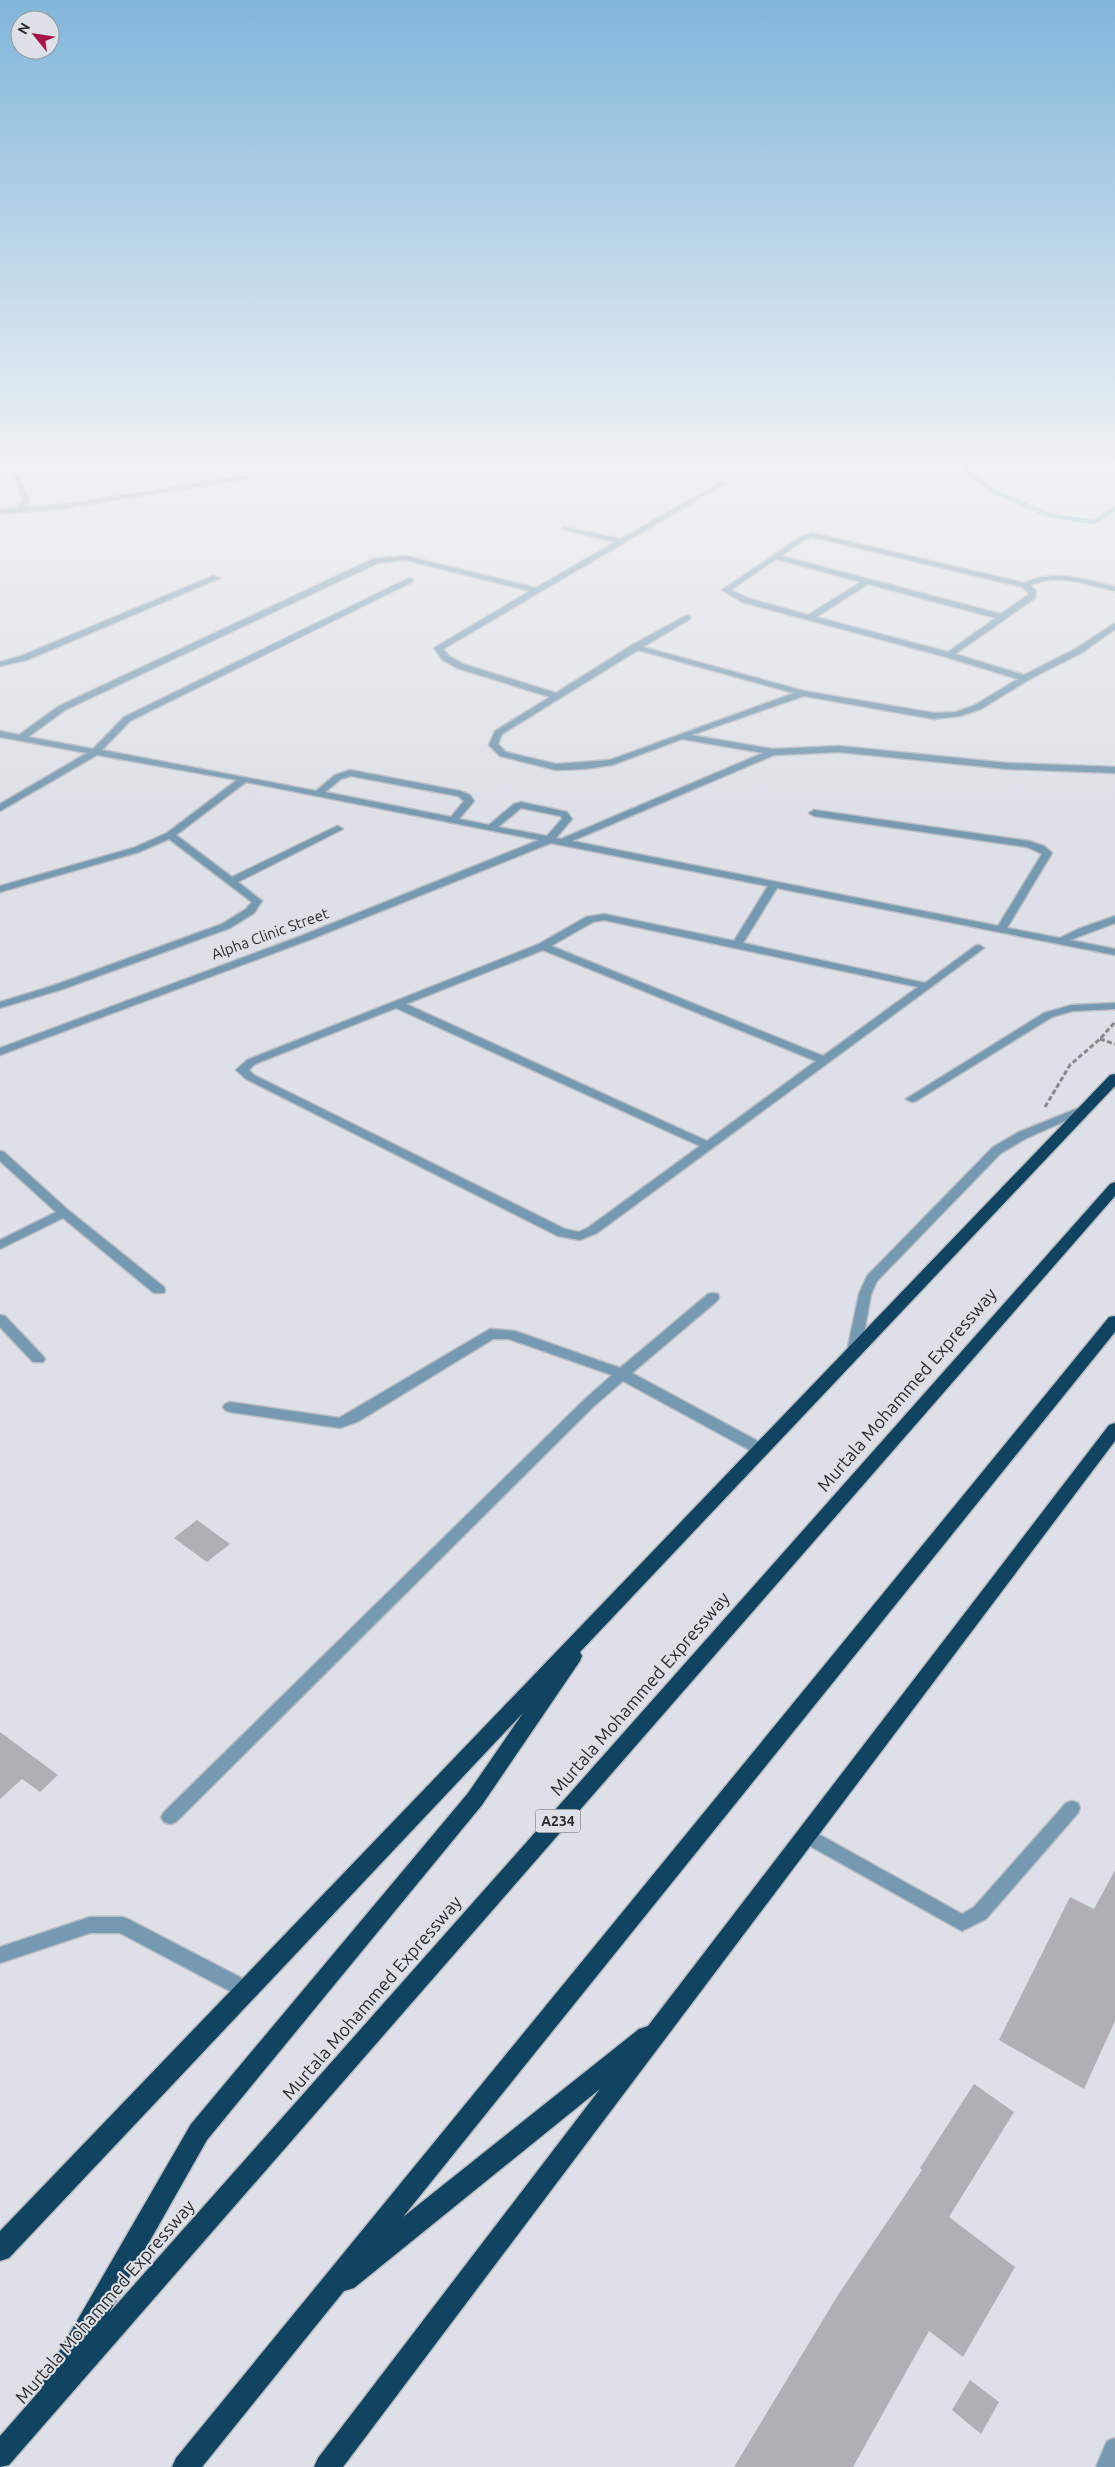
<svg xmlns="http://www.w3.org/2000/svg" width="1115" height="2467" font-family="Ubuntu,sans-serif">
<rect width="100%" height="100%" fill="#dde1e7"/>
<g fill="none" stroke-linecap="round" stroke-linejoin="round">
<!-- stream -->
<path stroke="#84b8c5" stroke-width="4.5" d="M966 466V470L993 491 1048 515 1094 522 1115 509"/>
</g>
<!-- building -->
<path fill="#afafb5" d="M197 1520 230 1544 207 1562 174 1538Z
M0 1732 58 1775 40 1792 22 1779 0 1799Z
M1115 1870V2021L1084 2089 999 2040 1070 1897 1094 1909Z
M974 2084 1014 2112 949 2217 1015 2267 963 2357 929 2331 853 2467H734L838 2295 922 2170 920 2168Z
M970 2380 999 2402 981 2434 952 2410Z"/>
<g fill="none" stroke-linecap="round" stroke-linejoin="round">
<defs>
<path id="minor" d="M17 475 20 477 29 500 24 507 60 505 247 476 250 478 60 509 0 514V510L17 507 23 500 14 477Z
M721 482 726 483 443 649 449 656 463 664 556 693 632 645 687 615 691 617 690 619 643 647 804 691 934 713 956 712 975 705 1018 679 946 657 742 602 722 590 801 537 812 533 1024 583C1055 569 1084 579 1115 587V591C1087 584 1058 573 1030 585L1036 591 1035 598 955 654 1024 675 1077 648 1115 623V629L1083 652 1028 680 981 709 960 716 934 719 804 696 691 735 773 749 839 746 1007 763 1115 767V773L1007 769 839 752 774 755 572 841 998 926 1042 854 1027 847 814 816 809 813 814 810 1029 841 1044 846 1052 853 1007 928 1060 938 1078 929 1115 916V923L1070 940 1115 949V955L777 888 743 943 925 983 975 946 979 945 984 948 597 1233 580 1240 558 1236 246 1079 236 1070 247 1060 539 944 586 917 604 914 734 941 768 886 551 843 309 940 0 1055V1048L301 936 539 840 246 782 176 835 232 877 335 827 338 826 343 829 238 882 262 901 254 913 230 928 63 989 0 1008V1002L55 985 222 924 246 909 252 902 169 839 139 852 0 892V886L133 848 167 833 237 780 97 755 0 811V804L87 753 0 737V731L19 735 59 706 373 559 406 556 536 588 615 542 563 529V527L621 539ZM812 537 1022 587 1028 592V595L1001 614 781 556 805 539ZM776 559 861 582 808 615 748 598 731 590ZM406 560 530 591 434 648 443 660 457 668 550 697 495 731 489 745 500 756 556 770 585 769 612 765 682 739 763 753 561 839 556 838 572 819 567 812 521 802 514 804 489 825 459 819 474 801 470 795 460 791 350 770 335 775 316 791 102 750 130 721 412 582 413 580 409 578 124 717 93 749 28 737 65 710 378 563ZM868 584 996 618 948 652 816 617ZM638 650 794 693 610 760 556 764 506 752 498 744 502 734ZM351 776 458 796 464 801 451 817 325 792 341 779ZM521 808 561 816 562 819 547 836 498 827ZM604 920 918 987 823 1056 551 946 593 922ZM543 950 816 1061 707 1141 406 1004ZM396 1008 700 1146 589 1227 579 1232 565 1229 254 1075 249 1070 255 1064Z
M213 576 220 578 27 660 0 666V662L21 656Z
M1115 1003V1009L1073 1011 1052 1017 916 1101 912 1102 906 1099 1044 1013 1072 1005Z
M1086 1105 1092 1108 1090 1110 1027 1138 1001 1153 877 1281 871 1294 861 1351 859 1354H849L847 1351 859 1294 867 1276 993 1147 1019 1132Z
M0 1151 4 1152 68 1210 164 1287 165 1290 164 1293H154L63 1218 0 1249V1240L56 1212 0 1161Z
M713 1293 718 1294 719 1297 718 1300 632 1373 765 1445 767 1449 765 1453H755L623 1381 594 1406 176 1822 170 1824 164 1822 161 1817 164 1812 584 1400 612 1375 509 1339H493L359 1421 340 1428 230 1412 225 1410 223 1407 225 1404 230 1402 339 1418 490 1329 515 1331 620 1368 708 1294Z
M0 1315 5 1316 43 1356 45 1359 43 1362H33L0 1327Z
M1072 1801 1078 1803 1080 1808 1078 1813 986 1919 962 1931 801 1841 798 1836 801 1831 807 1828 813 1831 962 1914 974 1907 1066 1803Z
M90 1917H122L128 1919 253 1984 255 1990 253 1996 246 1999 239 1996 120 1933H90L0 1963V1947Z
M1115 2438V2467H1096L1107 2441Z"/>
<path id="highway" d="M1115 1074V1086L580 1652 582 1656 580 1661 482 1805 207 2140 109 2313 1110 1184 1115 1182V1196L9 2465 0 2467V2436L42 2388 41 2385 45 2376 191 2124 468 1793 523 1713 9 2258 0 2261V2231L1110 1075Z
M1115 1316V1332L403 2217 639 2029 648 2026 1109 1425 1115 1423V1441L343 2467H314L318 2458 600 2089 354 2288 344 2291 202 2467H172L176 2458 1109 1317Z"/>
</defs>
<!-- minor casing -->
<use href="#minor" stroke="#b9bcc2" stroke-width="3"/>
<!-- highway casing -->
<use href="#highway" stroke="#b9bcc2" stroke-width="3"/>
<!-- path -->
<path stroke="#86898d" stroke-width="3" stroke-dasharray="5 2.5" stroke-linecap="butt" d="M1100 1039 1115 1044
M1045 1107 1070 1065 1100 1039 1115 1022"/>
<!-- minor -->
<use href="#minor" fill="#7599b1" fill-rule="evenodd"/>
<!-- highway -->
<use href="#highway" fill="#104460" fill-rule="evenodd"/>
</g>
<!-- sky -->
<linearGradient id="sky" x2="0" y2="1"><stop stop-color="#80b6da"/><stop offset="0.57" stop-color="#f0f2f4"/><stop offset="1" stop-color="#f0f2f4" stop-opacity="0"/></linearGradient>
<rect width="1115" height="812" fill="url(#sky)"/>
<g text-anchor="middle" stroke-width="4" stroke-linejoin="round" paint-order="stroke">
<!-- shield labels -->
<rect fill="#dde1e7" stroke="#5f6164" stroke-width="1" x="535.5" y="1809.5" width="45" height="23" rx="4"/>
<g font-size="14" font-weight="bold" fill="#292a2c">
<text x="558" y="1826">A234</text>
</g>
<!-- street labels -->
<g font-size="15" fill="#292a2c" stroke="#dde1e7">
<text transform="translate(270 934) rotate(-20)" y="5">Alpha Clinic Street</text>
</g>
<!-- near-street labels -->
<g font-size="18" fill="#292a2c" stroke="#dde1e7">
<text transform="translate(907 1390) rotate(-49)" y="6">Murtala Mohammed Expressway</text>
<text transform="translate(640 1694) rotate(-49)" y="6">Murtala Mohammed Expressway</text>
<text transform="translate(372 1998) rotate(-49)" y="6">Murtala Mohammed Expressway</text>
<text transform="translate(105 2302) rotate(-49)" y="6">Murtala Mohammed Expressway</text>
</g>
</g>
<!-- north arrow -->
<g transform="translate(35 35) rotate(300)"><circle r="24" fill="#dde1e7" stroke="#95989c"/>
<path d="M0-4L9 19L0 12L-9 19Z" fill="#a91446"/>
<text y="-8" font-size="14" font-weight="bold" text-anchor="middle" fill="#292a2c">N</text>
</g>
</svg>
